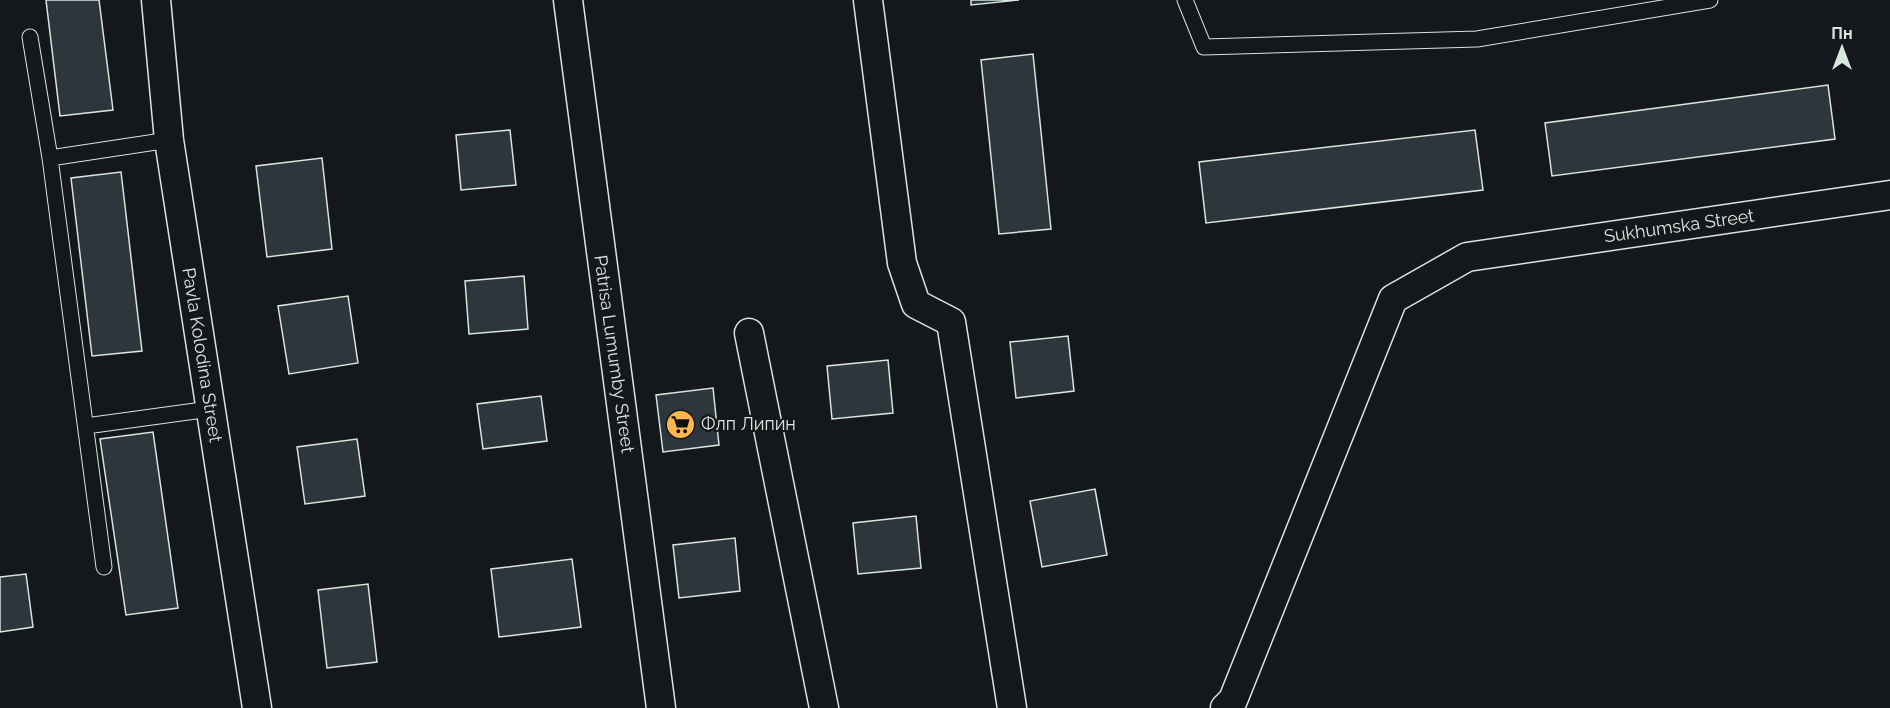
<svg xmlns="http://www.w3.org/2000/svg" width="1890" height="708" font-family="Raleway,sans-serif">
<rect width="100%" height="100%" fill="#14181c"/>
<!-- building -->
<path fill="#2c363c" stroke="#d8e6dc" stroke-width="1.5" d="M46 0H99L113 110 60 116Z
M971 0H1019L971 5Z
M1033 54 1051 229 999 234 981 60Z
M1828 85 1835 139 1552 176 1545 123Z
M510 130 516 185 461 190 456 135Z
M1475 130 1483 190 1206 223 1199 162Z
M322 158 332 249 267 257 256 166Z
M121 172 142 351 92 356 71 178Z
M524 276 528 329 469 334 465 281Z
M348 296 358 363 289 374 278 306Z
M1068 336 1074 391 1016 398 1010 342Z
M888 360 893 413 832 419 827 366Z
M713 388 719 445 663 452 656 395Z
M541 396 547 441 483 449 477 404Z
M153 432 178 608 126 615 100 439Z
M357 439 365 496 305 504 297 447Z
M1095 489 1107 555 1042 567 1030 501Z
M916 516 921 568 858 574 853 523Z
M735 538 740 591 679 598 673 545Z
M572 559 581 627 499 637 491 569Z
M26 574 33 627 0 632V577Z
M368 584 377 662 327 668 318 590Z"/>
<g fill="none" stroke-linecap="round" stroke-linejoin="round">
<defs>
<path id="lane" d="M1185 0 1204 47 1477 39 1710 0
M30 37 50 158 104 567
M50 158 169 140
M86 426 210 409"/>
<path id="street" d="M156 0 169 140 257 708
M568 0 661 708
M868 0 902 263 916 304 951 322 1012 708
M749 333 824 708
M1225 708 1233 700 1393 299 1467 257 1890 195"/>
</defs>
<!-- lane casing -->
<use href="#lane" stroke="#d8e6dc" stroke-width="17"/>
<!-- street casing -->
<use href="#street" stroke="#d8e6dc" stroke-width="31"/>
<!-- lane -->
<use href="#lane" stroke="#14181c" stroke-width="15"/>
<!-- street -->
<use href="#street" stroke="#14181c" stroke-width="28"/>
</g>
<!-- icons -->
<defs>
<symbol id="supermarket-disc" viewBox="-11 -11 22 22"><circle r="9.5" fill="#ffb74d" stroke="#14181c"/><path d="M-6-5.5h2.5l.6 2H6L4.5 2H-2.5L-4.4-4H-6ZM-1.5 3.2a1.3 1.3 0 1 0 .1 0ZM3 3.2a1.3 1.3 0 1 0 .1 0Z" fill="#111"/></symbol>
</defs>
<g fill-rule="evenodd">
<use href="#supermarket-disc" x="664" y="408" width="33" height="33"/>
</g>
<g text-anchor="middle" stroke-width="4.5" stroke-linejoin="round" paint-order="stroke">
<!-- street labels -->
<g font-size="18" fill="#d8e6dc" stroke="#14181c">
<text transform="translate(1679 226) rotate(-8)" y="6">Sukhumska Street</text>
<text transform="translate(614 354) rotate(82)" y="6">Patrisa Lumumby Street</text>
<text transform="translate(202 355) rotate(81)" y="6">Pavla Kolodina Street</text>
</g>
<!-- poi labels -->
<g font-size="18" fill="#d8e6dc" stroke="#14181c" text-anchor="start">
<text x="701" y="430">Флп Липин</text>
</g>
</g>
<!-- north arrow -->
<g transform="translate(1842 48)" stroke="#14181c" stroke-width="4.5" paint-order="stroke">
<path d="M0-4.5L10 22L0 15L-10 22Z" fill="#d8e6dc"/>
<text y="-9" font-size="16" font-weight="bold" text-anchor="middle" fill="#d8e6dc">Пн</text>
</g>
</svg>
